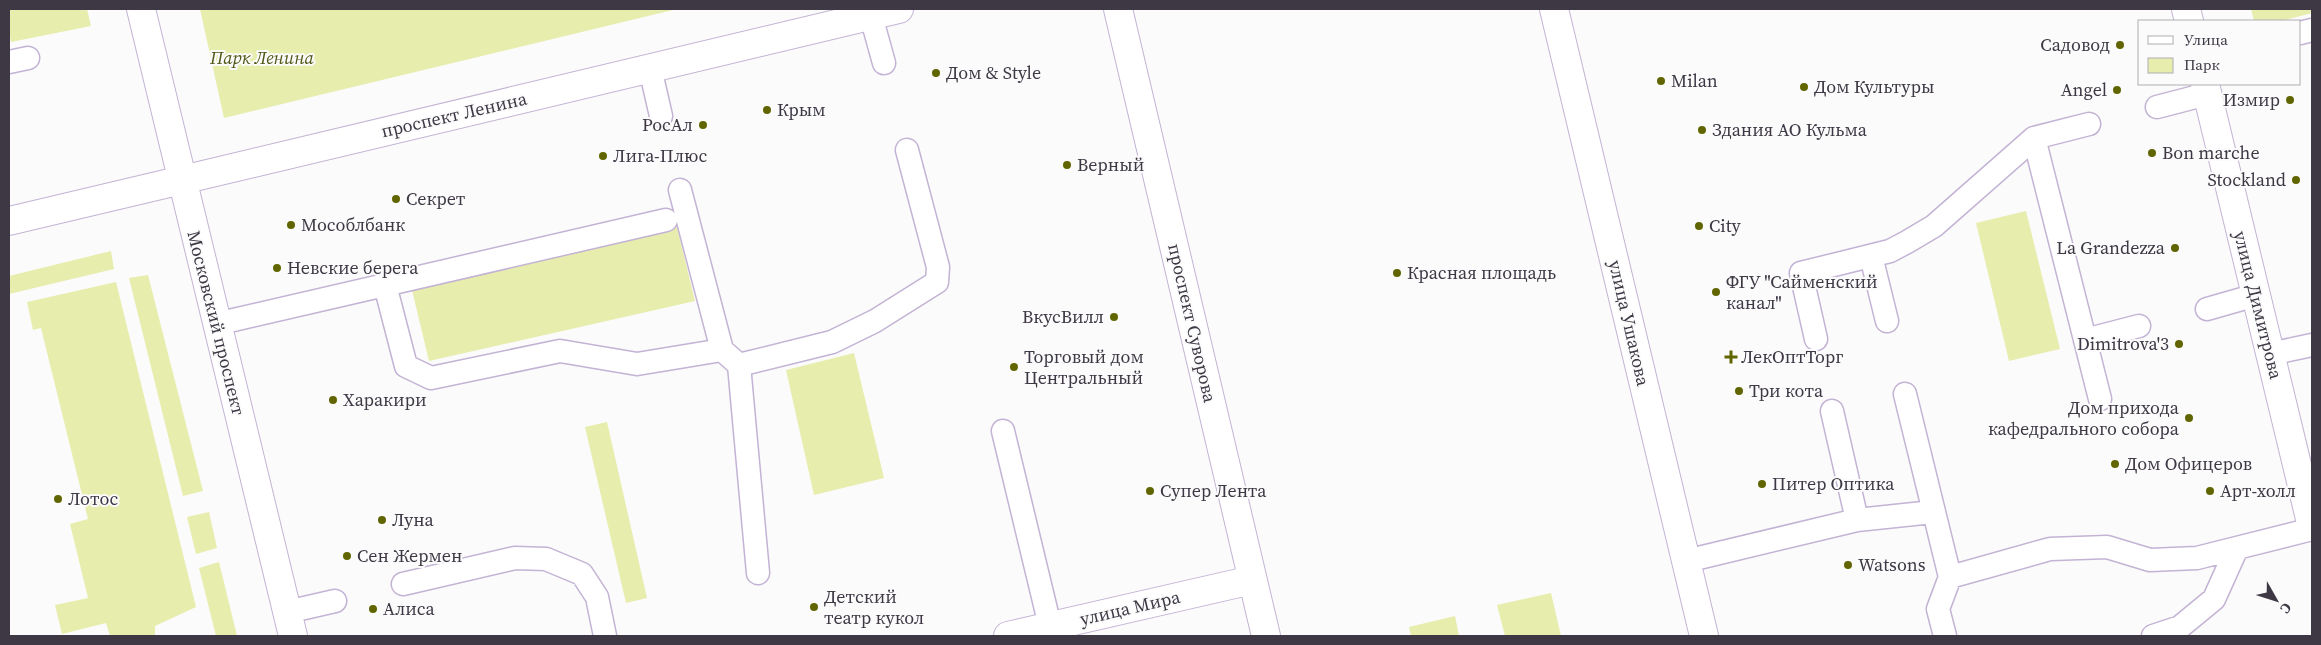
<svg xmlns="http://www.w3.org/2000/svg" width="2321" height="645" font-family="'Source Serif 4',serif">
<rect width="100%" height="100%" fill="#fbfbfb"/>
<!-- green -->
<path fill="#e6edad" d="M9 9H87L91 26 11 42 9 31Z
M200 9H677L224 118Z
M2251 9H2312V13L2281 21H2254Z
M2026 211 2060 349 2009 361 1976 223Z
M677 227 695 301 429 361 412 290Z
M111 251 114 269 9 294V276Z
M148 275 203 491 183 496 129 278Z
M116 282 196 607 155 626V636H110L106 623 62 634 55 605 88 598 70 524 88 519 41 328 33 330 27 302Z
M854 353 884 478 814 495 786 370Z
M607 422 647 598 626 603 585 427Z
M209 512 217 548 196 554 187 517Z
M219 562 237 636H216L199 568Z
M1551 593 1561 636H1505L1497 605Z
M1455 616 1459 636H1411L1409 627Z"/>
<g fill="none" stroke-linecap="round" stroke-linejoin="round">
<defs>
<path id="service" d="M871 16 884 63
M2300 33 2312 30
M9 62 28 58
M650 68 661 116
M2157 107 2207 94
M2034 138 2089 124
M680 190 722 350 739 365 758 573
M1871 256 1887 321
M385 285 406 366 431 378 560 351 637 364 722 350
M2207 309 2256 295
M216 324 666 220
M1816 339 1801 273 1890 251 1907 242 1934 226 2034 138 2100 399
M2085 340 2139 326
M2270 354 2312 345
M739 365 832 342 875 321 937 282 938 267 907 150
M1905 394 1950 577 1938 609 1945 636
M1832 411 1857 520
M1003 431 1050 626
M1686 561 1857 520 1933 512
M1950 577 2050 549 2107 547 2150 560 2197 558 2312 529
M403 584 515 558 546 559 582 574 597 597 605 636
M287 612 335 601
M2153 636 2180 627 2214 599 2237 548"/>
<path id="minor" d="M1118 9 1266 636
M1554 9 1704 636
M2186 9 2189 21
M2205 84 2312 527
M182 180 899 9
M1008 636 1252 580"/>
<path id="tertiary" d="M141 9 293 636
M9 221 182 180"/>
</defs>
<!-- service casing -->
<use href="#service" stroke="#c3b3d4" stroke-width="25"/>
<!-- minor casing -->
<use href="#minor" stroke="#c3b3d4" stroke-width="30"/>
<!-- tertiary casing -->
<use href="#tertiary" stroke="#c3b3d4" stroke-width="30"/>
<!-- service -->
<use href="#service" stroke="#fff" stroke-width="22"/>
<!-- minor -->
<use href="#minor" stroke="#fff" stroke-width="28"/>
<!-- tertiary -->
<use href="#tertiary" stroke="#fff" stroke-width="28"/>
</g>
<!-- markers -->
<g fill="#606500" stroke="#fbfbfb" stroke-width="2">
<circle cx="2120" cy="45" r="5"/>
<circle cx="936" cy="73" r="5"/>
<circle cx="1661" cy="81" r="5"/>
<circle cx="1804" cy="87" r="5"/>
<circle cx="2117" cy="90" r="5"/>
<circle cx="2290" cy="100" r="5"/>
<circle cx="767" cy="110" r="5"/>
<circle cx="703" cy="125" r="5"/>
<circle cx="1702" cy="130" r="5"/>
<circle cx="2152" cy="153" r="5"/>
<circle cx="603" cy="156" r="5"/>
<circle cx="1067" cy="165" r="5"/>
<circle cx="2296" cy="180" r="5"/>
<circle cx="396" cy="199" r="5"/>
<circle cx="291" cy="225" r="5"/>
<circle cx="1699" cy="226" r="5"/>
<circle cx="2175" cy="248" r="5"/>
<circle cx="277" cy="268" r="5"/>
<circle cx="1397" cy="273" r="5"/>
<circle cx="1716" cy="292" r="5"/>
<circle cx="1114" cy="317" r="5"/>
<circle cx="2179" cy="344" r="5"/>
<path d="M1728.5 349.5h5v5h5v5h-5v5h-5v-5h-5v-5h5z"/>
<circle cx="1014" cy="367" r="5"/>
<circle cx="1739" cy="391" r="5"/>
<circle cx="333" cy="400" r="5"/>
<circle cx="2189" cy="418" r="5"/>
<circle cx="2115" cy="464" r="5"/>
<circle cx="1762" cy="484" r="5"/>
<circle cx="1150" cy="491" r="5"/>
<circle cx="2210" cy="491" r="5"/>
<circle cx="58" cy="499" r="5"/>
<circle cx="382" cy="520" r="5"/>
<circle cx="347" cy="556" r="5"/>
<circle cx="1848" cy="565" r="5"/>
<circle cx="814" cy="607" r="5"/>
<circle cx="373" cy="609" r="5"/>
</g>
<g text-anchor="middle" stroke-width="4" stroke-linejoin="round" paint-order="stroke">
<!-- poi labels -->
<g font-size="18" fill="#3e3845" stroke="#fbfbfb" text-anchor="start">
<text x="2110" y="51" text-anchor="end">Садовод</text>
<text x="946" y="79">Дом &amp; Style</text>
<text x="1671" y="87">Milan</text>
<text x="1814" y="93">Дом Культуры</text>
<text x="2107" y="96" text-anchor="end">Angel</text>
<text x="2280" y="106" text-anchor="end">Измир</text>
<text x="777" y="116">Крым</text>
<text x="693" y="131" text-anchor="end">РосАл</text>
<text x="1712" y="136">Здания АО Кульма</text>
<text x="2162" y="159">Bon marche</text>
<text x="613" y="162">Лига-Плюс</text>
<text x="1077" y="171">Верный</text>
<text x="2286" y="186" text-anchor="end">Stockland</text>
<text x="406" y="205">Секрет</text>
<text x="301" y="231">Мособлбанк</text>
<text x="1709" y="232">City</text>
<text x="2165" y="254" text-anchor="end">La Grandezza</text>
<text x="287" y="274">Невские берега</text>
<text x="1407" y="279">Красная площадь</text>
<text x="1726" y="288">ФГУ "Сайменский<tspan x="1726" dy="21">канал"</tspan></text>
<text x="1104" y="323" text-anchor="end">ВкусВилл</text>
<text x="2169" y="350" text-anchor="end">Dimitrova'3</text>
<text x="1024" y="363">Торговый дом<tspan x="1024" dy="21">Центральный</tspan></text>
<text x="1741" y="363">ЛекОптТорг</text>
<text x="1749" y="397">Три кота</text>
<text x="343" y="406">Харакири</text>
<text x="2179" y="414" text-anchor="end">Дом прихода<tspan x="2179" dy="21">кафедрального собора</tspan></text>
<text x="2125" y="470">Дом Офицеров</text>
<text x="1772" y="490">Питер Оптика</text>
<text x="1160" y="497">Супер Лента</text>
<text x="2220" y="497">Арт-холл</text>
<text x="68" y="505">Лотос</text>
<text x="392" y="526">Луна</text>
<text x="357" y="562">Сен Жермен</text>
<text x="1858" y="571">Watsons</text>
<text x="824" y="603">Детский<tspan x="824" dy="21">театр кукол</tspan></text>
<text x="383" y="615">Алиса</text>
</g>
<!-- park labels -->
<g font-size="18" font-style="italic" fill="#535717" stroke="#fbfbfb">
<text x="262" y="64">Парк Ленина</text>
</g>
<!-- street labels -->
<g font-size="18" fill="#3e3845" stroke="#fbfbfb">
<text transform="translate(454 115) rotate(-13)" y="6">проспект Ленина</text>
<text transform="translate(2258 305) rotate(76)" y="6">улица Димитрова</text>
<text transform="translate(216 323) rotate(76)" y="6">Московский проспект</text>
<text transform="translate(1192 323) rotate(77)" y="6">проспект Суворова</text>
<text transform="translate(1629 323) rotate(77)" y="6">улица Ушакова</text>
<text transform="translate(1130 608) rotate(-13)" y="6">улица Мира</text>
</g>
</g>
<!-- border -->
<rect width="2321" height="645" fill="none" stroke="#3e3845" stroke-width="20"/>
<!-- legend -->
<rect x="2138" y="20" width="162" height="65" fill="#fbfbfb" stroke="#afadb2"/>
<rect x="2148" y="36" width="25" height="8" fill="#ffffff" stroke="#afadb2"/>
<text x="2184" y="45" font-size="15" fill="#3e3845">Улица</text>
<rect x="2148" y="58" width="25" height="15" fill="#e6edad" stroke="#afadb2"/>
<text x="2184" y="70" font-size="15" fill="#3e3845">Парк</text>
<!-- north arrow -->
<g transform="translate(2276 600) rotate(129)" stroke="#fbfbfb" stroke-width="4" paint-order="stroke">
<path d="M0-4L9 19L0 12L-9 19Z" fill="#3e3845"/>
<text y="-8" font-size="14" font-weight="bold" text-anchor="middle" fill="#3e3845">С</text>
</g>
</svg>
